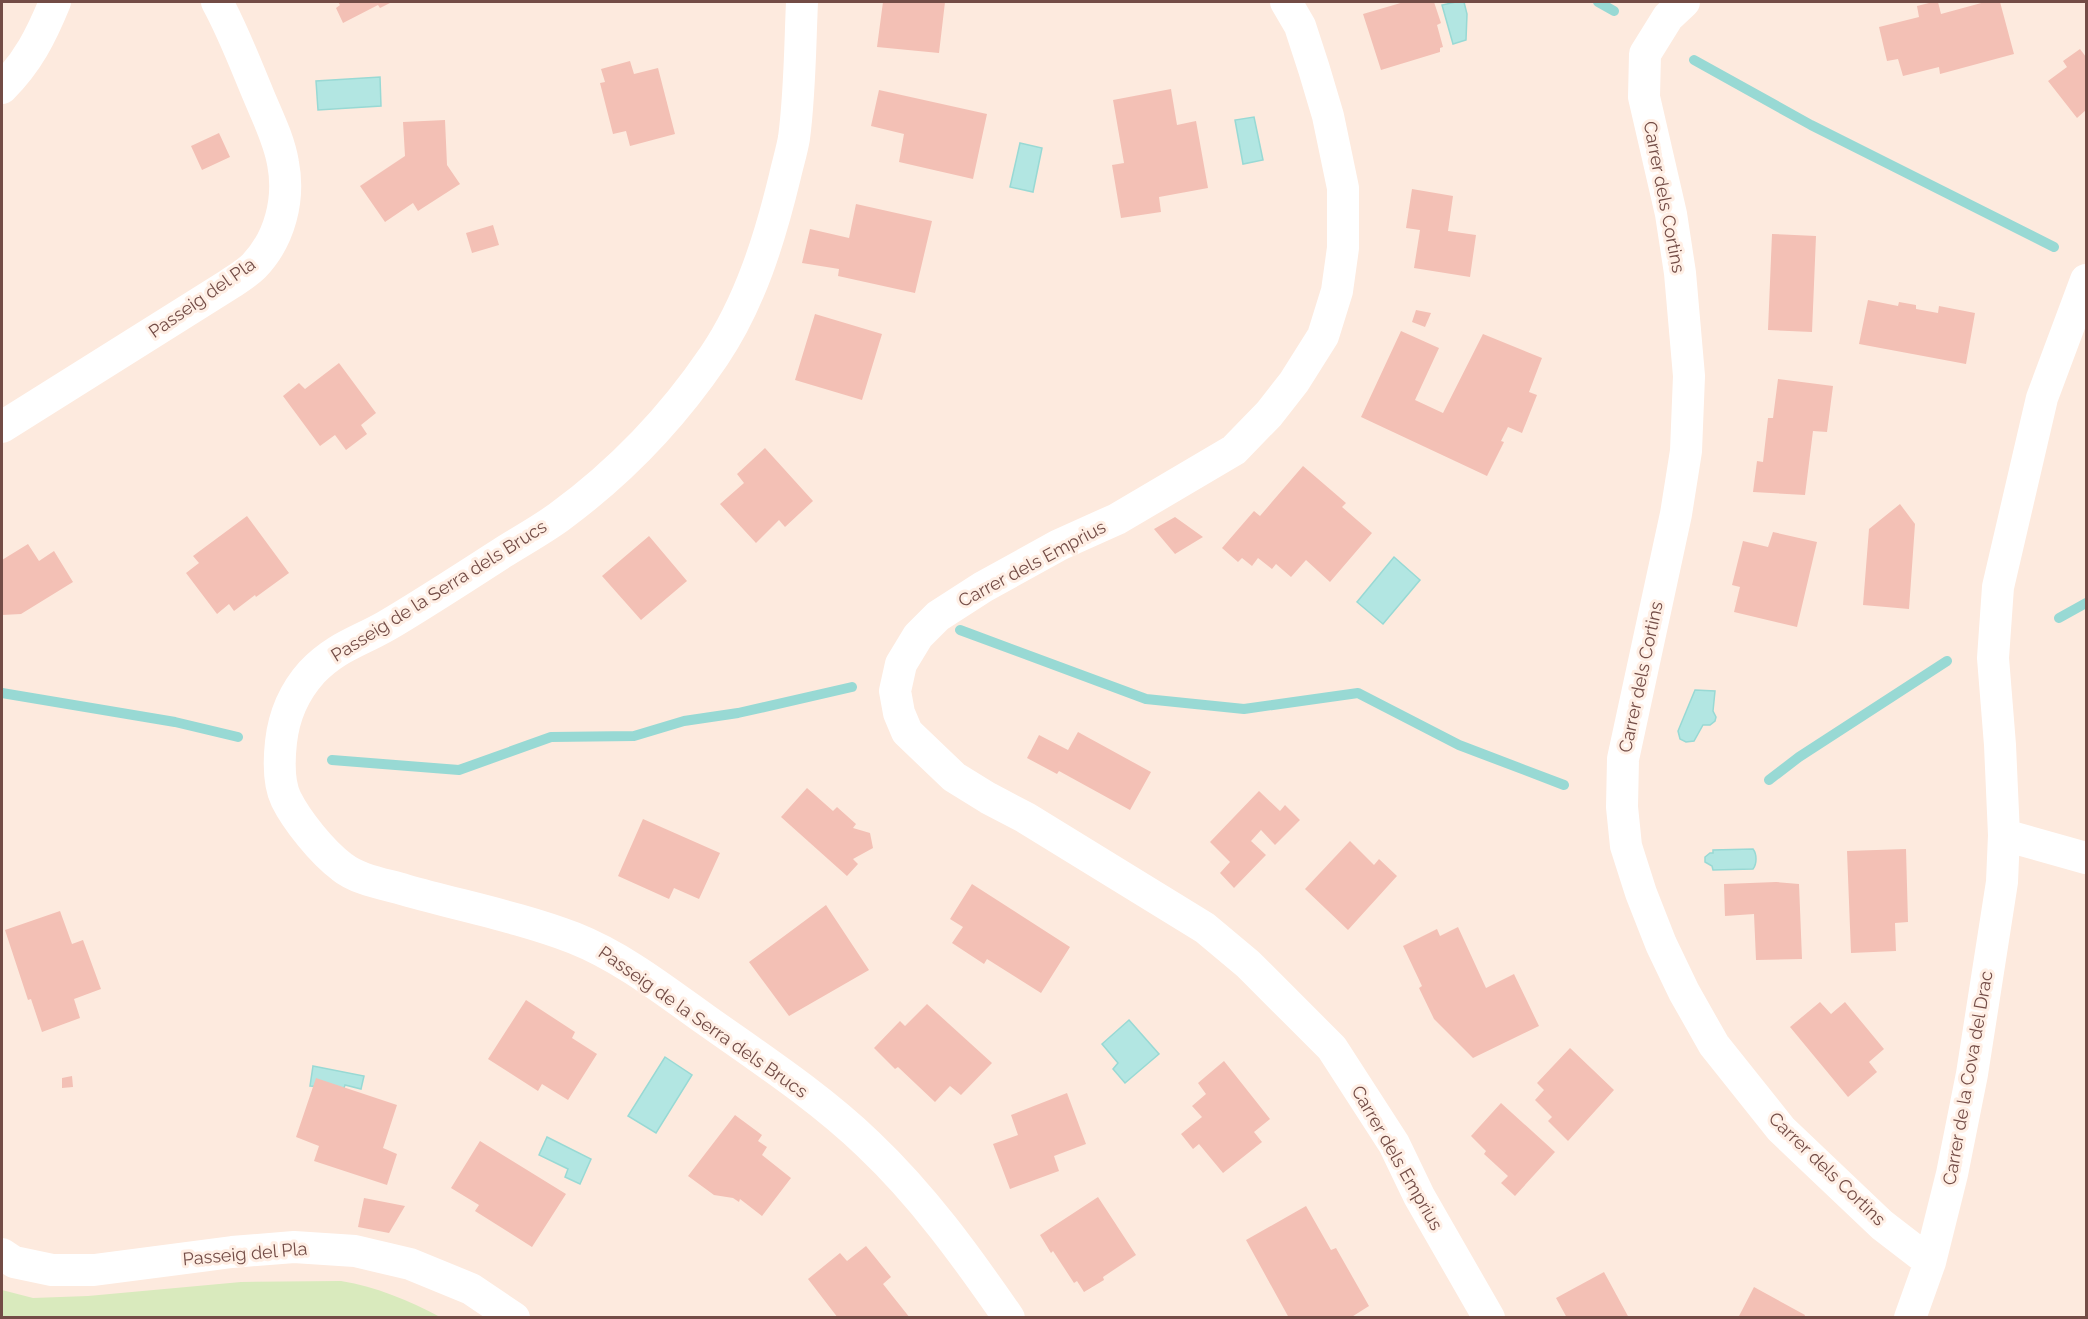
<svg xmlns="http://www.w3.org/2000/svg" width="2088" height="1319" font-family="Raleway,sans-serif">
<rect width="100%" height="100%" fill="#fdeade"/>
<!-- green -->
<path fill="#d9eabd" d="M341 1281C377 1287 408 1300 440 1317H2V1290L33 1298 88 1296 241 1282Z"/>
<!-- water -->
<path fill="#b2e6e2" stroke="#98d9d4" stroke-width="1.5" d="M1456 2H1464L1467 14 1466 40 1453 44 1442 5Z
M380 77 381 106 318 110 316 81Z
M1254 117 1263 160 1243 164 1235 120Z
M1020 143 1042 148 1033 192 1010 187Z
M1394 557 1420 580 1383 624 1357 602Z
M1695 690 1715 691 1713 711 1716 717 1715 721 1710 725H1703L1694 741 1686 742 1680 739 1678 731Z
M1753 849C1757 854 1757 864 1753 869L1713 870 1712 866 1705 862V857L1710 853H1713V850Z
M1129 1020 1159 1054 1125 1083 1113 1069 1118 1063 1102 1044Z
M665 1057 692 1075 656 1133 628 1116Z
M313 1066 364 1076 361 1089 345 1085 344 1088 310 1086Z
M547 1137 591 1159 580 1184 565 1177 568 1169 539 1155Z"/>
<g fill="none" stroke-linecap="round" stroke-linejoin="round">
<!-- stream -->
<path stroke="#98d9d4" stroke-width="10" d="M1598 2 1614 11
M1694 60 1811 125 2054 247
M2059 618 2086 603
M960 630 1146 699 1244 709 1358 693 1459 745 1564 785
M2 693 175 722 238 737
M332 760 459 770 551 737 634 736 684 721 738 713 852 687
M1769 780 1799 757 1947 661"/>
</g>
<!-- building -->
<path fill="#f3c0b5" d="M338 2H392L380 8 378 5 343 23 336 8 340 5Z
M883 2H945L939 53 877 47Z
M1404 2H1434L1441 23 1437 25 1443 47 1440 48V52L1381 70 1363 14Z
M1933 2H1938L1941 14 1985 2H2000L2014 54 1940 74 1939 67 1903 76 1898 59 1887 61 1879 27 1919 17 1917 6Z
M2080 49 2086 57V110L2077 118 2048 81 2067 67 2063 61Z
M630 61 634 74 658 68 675 134 630 146 626 131 613 134 600 83 605 82 601 69Z
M1171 89 1177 125 1196 121 1208 188 1159 197 1161 212 1121 218 1112 165 1124 163 1113 100Z
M879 90 987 114 973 179 899 162 904 134 871 126Z
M445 120 447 165 460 184 418 211 413 203 385 222 360 186 405 156 403 122Z
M219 133 230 157 202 170 191 146Z
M1412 189 1453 196 1448 231 1476 235 1470 277 1414 268 1420 230 1406 228Z
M856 204 932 221 915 293 838 276 839 269 802 263 810 229 849 238Z
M493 225 499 245 472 253 466 233Z
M1772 234 1816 236 1812 332 1768 330Z
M1868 300 1898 306 1899 302 1916 305V309L1938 313 1939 306 1975 313 1966 364 1859 344Z
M1416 310 1431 313 1425 327 1412 322Z
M815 314 882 334 862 400 795 380Z
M1401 331 1439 348 1415 400 1443 413 1483 334 1542 358 1529 392 1537 395 1522 433 1508 427 1501 441 1504 442 1487 476 1361 417Z
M339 363 376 413 361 425 367 434 346 450 335 435 320 446 283 396 299 383 305 389Z
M1778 379 1833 386 1827 432 1813 431 1805 495 1753 492 1757 461 1763 462 1768 418H1773Z
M765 448 813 501 785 527 779 520 756 543 720 504 744 483 737 474Z
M1303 466 1346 503 1342 507 1372 533 1330 582 1306 560 1291 577 1276 564 1272 569 1258 558 1252 566 1242 558 1238 562 1222 548 1254 511 1260 516Z
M1900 504 1915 524 1909 609 1863 605 1869 529Z
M247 516 289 573 256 597 255 595 234 611 229 604 217 614 186 573 199 563 193 556Z
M1175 517 1203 537 1175 554 1154 529Z
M1773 532 1817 542 1797 627 1734 612 1740 587 1732 585 1743 541 1768 547Z
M649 536 687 581 641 620 602 576Z
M28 544 39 561 54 551 73 582 21 614 2 615V560Z
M1078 732 1151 772 1130 810 1059 771 1057 774 1027 758 1039 735 1068 750Z
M807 788 833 811 837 807 856 824 853 828 870 833 873 848 853 859 858 864 847 876 781 817Z
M1259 791 1280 811 1285 805 1300 820 1275 845 1261 830 1251 841 1266 855 1234 888 1220 873 1230 862 1210 842Z
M643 819 720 853 699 899 674 888 669 899 618 876Z
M1350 841 1374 865 1379 859 1397 876 1348 930 1305 889Z
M1906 849 1908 922 1895 923 1896 951 1851 953 1847 851Z
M1776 882 1799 884 1802 959 1756 960 1754 914 1725 916 1724 884Z
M972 884 1070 947 1041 993 987 959 984 964 952 943 963 927 950 919Z
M826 905 869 970 789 1016 749 962Z
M60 911 72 944 83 940 101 989 74 999 80 1018 42 1032 31 999 28 1000 5 930Z
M1458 927 1486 988 1514 974 1539 1026 1473 1058 1434 1019 1419 988 1422 986 1403 946 1437 929 1440 936Z
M526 1000 575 1032 572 1038 597 1054 568 1100 542 1084 538 1091 488 1059Z
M1820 1002 1831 1014 1845 1002 1884 1049 1869 1062 1877 1072 1848 1097 1790 1027Z
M927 1004 992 1063 961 1095 950 1086 935 1102 898 1067 895 1069 874 1048 900 1021 905 1026Z
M1570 1048 1614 1090 1568 1141 1548 1121 1552 1117 1535 1100 1544 1090 1537 1083Z
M1224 1061 1270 1119 1254 1132 1262 1142 1223 1173 1199 1144 1193 1149 1181 1134 1202 1117 1192 1106 1206 1094 1198 1083Z
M72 1076 73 1087 62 1088V1078Z
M316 1078 397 1105 383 1148 397 1154 387 1185 314 1161 319 1146 296 1137Z
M1067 1093 1086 1144 1054 1156 1059 1171 1010 1189 993 1144 1018 1135 1011 1115Z
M1501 1103 1555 1152 1515 1196 1501 1183 1508 1176 1484 1154 1486 1151 1471 1136Z
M735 1115 762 1135 758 1141 767 1147 762 1155 791 1178 762 1216 740 1199 739 1202 733 1198 714 1195 688 1176Z
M480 1141 566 1194 532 1247 475 1211 479 1205 451 1188Z
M1098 1197 1136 1255 1103 1277 1104 1280 1084 1292 1077 1281 1074 1283 1053 1251 1051 1253 1040 1235Z
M364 1198 405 1206 389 1233 358 1227Z
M1306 1206 1331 1250 1336 1248 1369 1306 1350 1318H1289L1246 1240Z
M866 1246 891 1277 883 1284 910 1318H838L808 1279 840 1253 847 1261Z
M1604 1272 1629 1318H1567L1556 1298Z
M1754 1287 1805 1315 1804 1318H1738Z"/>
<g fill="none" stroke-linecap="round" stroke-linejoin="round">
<!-- minor -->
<path stroke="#fff" stroke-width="32" d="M802 2C800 46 800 93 794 138 792 150 788 163 785 176 770 238 750 303 714 356 672 418 619 473 559 517 541 530 521 541 502 553 463 578 425 603 386 626 358 642 336 647 312 672 294 692 284 715 281 742 279 760 278 782 286 799 297 821 322 852 342 867 358 880 385 884 405 890 461 906 519 917 574 938 622 957 664 990 706 1020 761 1059 819 1097 868 1144 923 1196 966 1256 1009 1318
M1286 2 1300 26 1314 69 1328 116 1343 188V248L1337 291 1323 336 1294 382 1269 414 1234 450 1117 519 1059 545 983 587 938 616 918 636 901 664 895 691 899 713 907 732 954 777 988 798 1026 818 1205 928 1248 964 1332 1048 1394 1144 1419 1196 1489 1318
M1684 2 1668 17 1645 54 1644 97 1671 214 1680 273 1689 376 1686 451 1676 514 1623 759 1622 807 1626 846 1641 893 1661 944 1684 992 1714 1045 1781 1129 1882 1225 1930 1262
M2 88C28 62 41 36 55 2
M2 427 228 285C237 279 247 273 254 266 280 239 290 199 283 163 279 139 267 116 258 94 245 63 233 31 217 2
M2004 835 2086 858
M2 1254 14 1262 52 1270H94L232 1252 294 1247 355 1251 410 1264 471 1289 514 1318
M1910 1318 1930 1262 1952 1174 1972 1074 2002 882 2004 835 2000 745 1993 658 1998 587 2042 398 2086 280"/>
</g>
<g text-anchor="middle" stroke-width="6" stroke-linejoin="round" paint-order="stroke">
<!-- street labels -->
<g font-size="18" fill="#734c46" stroke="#ffefe5">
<text transform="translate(1664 197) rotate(79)" y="6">Carrer dels Cortins</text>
<text transform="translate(202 298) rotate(-35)" y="6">Passeig del Pla</text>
<text transform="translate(1032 564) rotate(-28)" y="6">Carrer dels Emprius</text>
<text transform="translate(439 591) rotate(-32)" y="6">Passeig de la Serra dels Brucs</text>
<text transform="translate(1641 677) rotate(-78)" y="6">Carrer dels Cortins</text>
<text transform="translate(703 1022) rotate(35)" y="6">Passeig de la Serra dels Brucs</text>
<text transform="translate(1968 1078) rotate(-80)" y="6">Carrer de la Cova del Drac</text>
<text transform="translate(1397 1158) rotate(60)" y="6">Carrer dels Emprius</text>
<text transform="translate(1827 1169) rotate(44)" y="6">Carrer dels Cortins</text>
<text transform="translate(245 1254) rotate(-5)" y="6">Passeig del Pla</text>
</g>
</g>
<!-- border -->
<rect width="2088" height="1319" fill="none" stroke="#734c46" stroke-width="6"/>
</svg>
